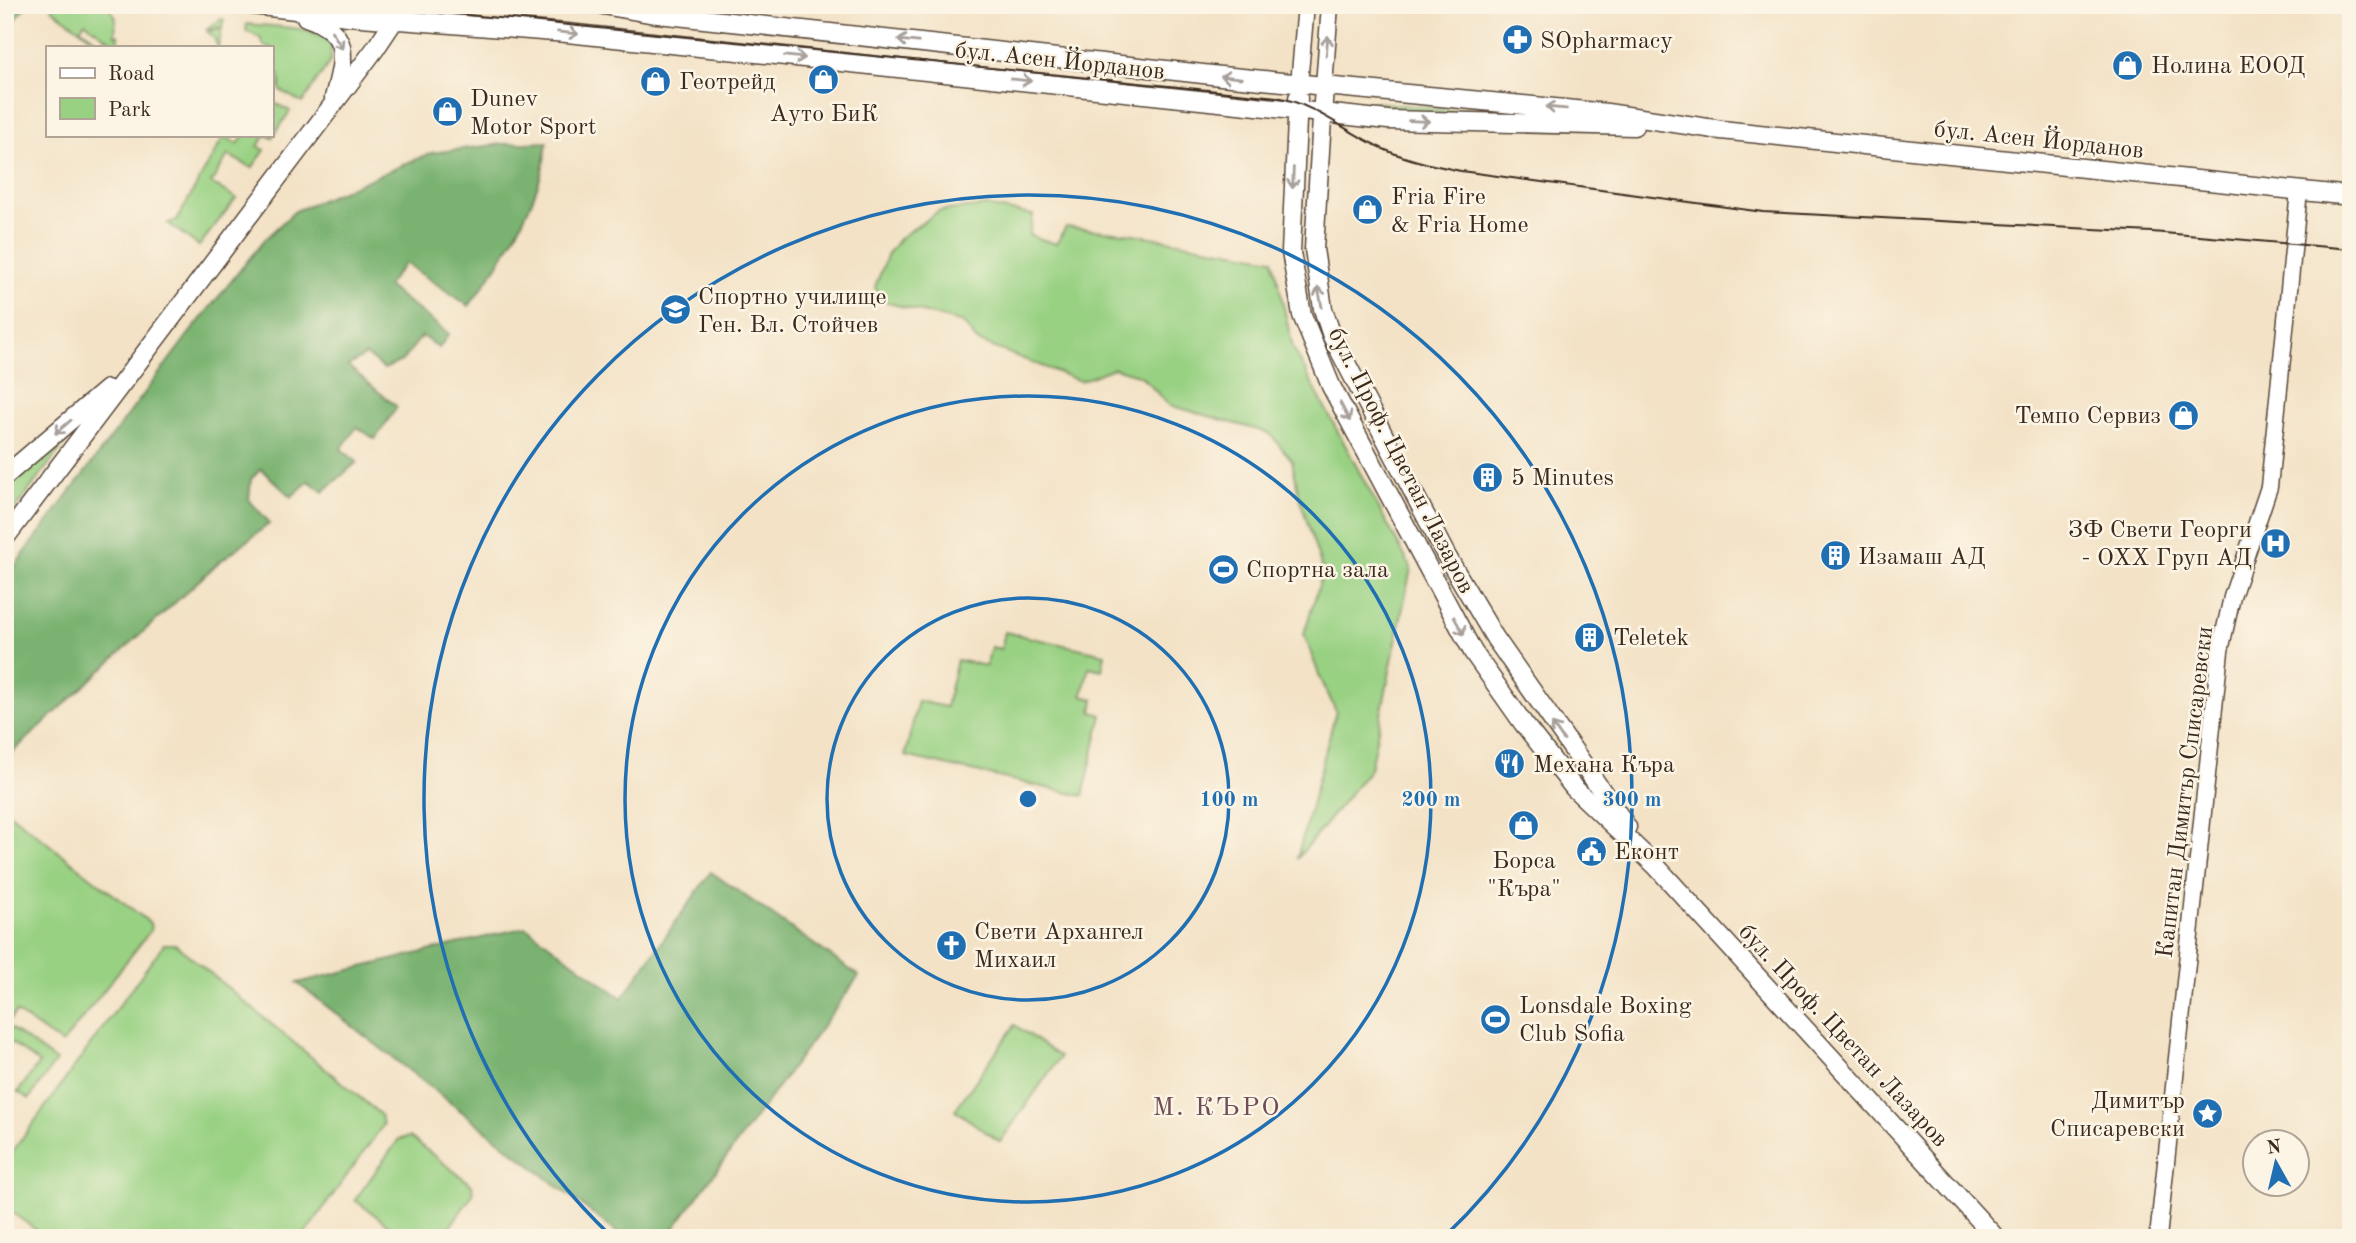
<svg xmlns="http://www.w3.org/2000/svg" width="2356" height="1243" font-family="'Old Standard TT',serif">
<rect width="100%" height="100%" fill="#fcf5e5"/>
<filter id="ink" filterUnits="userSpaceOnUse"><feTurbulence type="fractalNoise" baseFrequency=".0143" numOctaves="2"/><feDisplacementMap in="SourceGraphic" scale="14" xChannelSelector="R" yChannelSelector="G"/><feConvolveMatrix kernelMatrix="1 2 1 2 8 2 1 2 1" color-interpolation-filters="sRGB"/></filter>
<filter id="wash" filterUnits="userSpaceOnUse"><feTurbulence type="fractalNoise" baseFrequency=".00686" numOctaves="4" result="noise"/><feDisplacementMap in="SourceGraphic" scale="28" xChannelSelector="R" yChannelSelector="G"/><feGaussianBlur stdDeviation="1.57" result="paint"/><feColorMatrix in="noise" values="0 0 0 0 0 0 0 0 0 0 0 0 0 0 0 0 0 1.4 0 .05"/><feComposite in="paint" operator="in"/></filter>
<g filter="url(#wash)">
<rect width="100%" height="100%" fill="#f3e2c6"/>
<!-- green -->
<path fill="#99d183" stroke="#6a7e50" stroke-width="2" d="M53 5H108L116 18 115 35H118L119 43 117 46 85 22 80 28 106 47H104L52 9Z
M221 19 224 20 218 47 214 38 207 31 219 30 220 27 206 30Z
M247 24C270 27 317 25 331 44V60L302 103 280 90V75L271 70V47H265L260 38 246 31Z
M271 101 290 111 272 138 266 135 258 146 265 150 252 168 228 155 211 183 236 198 199 246 168 223 177 220 224 136 238 144 244 135H271Z
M1375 102 1444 109 1513 110 1564 120 1379 111Z
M986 206 1033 215 1029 235 1056 244 1066 227 1134 234 1273 259 1293 348 1411 568 1370 769 1297 859 1336 711 1320 677 1304 634 1323 572 1299 496 1292 460 1269 433 1169 405 1141 376 1114 368 1080 381 977 341 963 323 889 303 879 297 875 287 888 254 900 238 939 211Z
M68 436 67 440 5 522V489Z
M1005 632 1105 654 1102 670 1089 667 1082 696 1094 699 1092 712 1102 715 1083 796 905 756 918 701 946 707 957 660 986 666 991 647 1001 649Z
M5 810 150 923 151 930 62 1044 16 1012 6 1025 56 1061 29 1099 18 1092 39 1063 5 1038Z
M164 944H175L381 1115 383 1125 302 1238H47L5 1207V1162Z
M1015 1025 1060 1057 1000 1142 955 1110Z
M410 1137 472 1185 473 1194 442 1238H406L355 1200 399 1139Z"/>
<!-- forest -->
<path fill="#7ab371" stroke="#5a6e48" stroke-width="2" d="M5 5H26L5 36Z
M547 142C545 153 544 164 541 175 528 220 497 268 469 306L405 263 387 286 449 334 439 348 422 336 402 361 384 369 366 355 348 366 397 407 375 439 357 427 341 449 357 462 323 492 309 481 291 497 261 469 251 479 249 500 270 523 218 563 5 759V579L188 335 265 239 295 211 431 153 502 144Z
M711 872 859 976 667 1238H624L297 983 526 927 622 998Z"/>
</g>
<g filter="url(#ink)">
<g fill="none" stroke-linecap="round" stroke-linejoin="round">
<defs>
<path id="tertiary" d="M1299 84 1306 5
M1324 86 1330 5
M2158 1238 2220 651 2232 597 2269 487 2299 191"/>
<path id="secondary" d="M252 5 348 16 567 33 1388 120 1634 126
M603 5 649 13 1221 76 1607 113 1721 130 2351 196
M306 17C353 33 344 58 334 98
M1324 86 1314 249 1323 309 1332 336 1446 555 1495 638 1627 827
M1298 98 1291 252 1302 315 1331 386 1473 652 1523 723 1574 788 1656 866 1996 1238
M5 476 107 389
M5 538 375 49 395 19 398 5"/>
</defs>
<!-- tertiary casing -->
<use href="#tertiary" stroke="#574637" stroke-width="19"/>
<!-- secondary casing -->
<use href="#secondary" stroke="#574637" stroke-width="21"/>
<!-- tertiary -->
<use href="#tertiary" stroke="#fff" stroke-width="16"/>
<!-- secondary -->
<use href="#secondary" stroke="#fff" stroke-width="18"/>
<!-- tram -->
<path stroke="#3b2a1e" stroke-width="2" d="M371 5 1277 97C1317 105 1350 135 1388 151 1412 161 1437 166 1461 171L1763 212 2152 232 2351 249"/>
</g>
<!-- one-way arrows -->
<defs><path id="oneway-shaft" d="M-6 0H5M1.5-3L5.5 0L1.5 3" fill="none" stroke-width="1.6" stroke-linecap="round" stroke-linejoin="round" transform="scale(1.75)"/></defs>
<g stroke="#a79f9a">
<use href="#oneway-shaft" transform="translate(568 33) rotate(6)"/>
<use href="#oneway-shaft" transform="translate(337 40) rotate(58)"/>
<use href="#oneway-shaft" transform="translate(908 41) rotate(-174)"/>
<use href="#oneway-shaft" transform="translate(1327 46) rotate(-85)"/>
<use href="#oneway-shaft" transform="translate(795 57) rotate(6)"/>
<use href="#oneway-shaft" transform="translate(1231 77) rotate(-174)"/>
<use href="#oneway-shaft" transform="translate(1021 80) rotate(6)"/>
<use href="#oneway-shaft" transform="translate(1556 108) rotate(-175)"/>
<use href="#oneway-shaft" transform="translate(1419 121) rotate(2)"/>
<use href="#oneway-shaft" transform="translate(1293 178) rotate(92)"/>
<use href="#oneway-shaft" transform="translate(1320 297) rotate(-101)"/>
<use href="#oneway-shaft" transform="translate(1345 412) rotate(62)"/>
<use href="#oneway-shaft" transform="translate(63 427) rotate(139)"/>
<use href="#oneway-shaft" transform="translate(1459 626) rotate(61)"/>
<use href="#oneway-shaft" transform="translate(1558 732) rotate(-125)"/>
</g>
</g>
<!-- distance rings -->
<g fill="none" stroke="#1f6fb2" stroke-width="3.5">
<circle cx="1028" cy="799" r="201"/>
<circle cx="1028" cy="799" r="403"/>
<path d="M612 1237A604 604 0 1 1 1444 1237"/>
</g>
<!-- icons -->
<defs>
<symbol id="pharmacy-disc" viewBox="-11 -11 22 22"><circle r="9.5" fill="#1f6fb2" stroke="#fcf5e5"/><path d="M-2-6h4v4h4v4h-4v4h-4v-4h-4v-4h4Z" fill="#fff"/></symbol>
<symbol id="shop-disc" viewBox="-11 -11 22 22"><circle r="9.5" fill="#1f6fb2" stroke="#fcf5e5"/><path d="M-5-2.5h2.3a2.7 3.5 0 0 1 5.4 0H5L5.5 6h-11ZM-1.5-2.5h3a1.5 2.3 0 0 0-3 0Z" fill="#fff"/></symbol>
<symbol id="school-disc" viewBox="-11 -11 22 22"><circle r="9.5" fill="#1f6fb2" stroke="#fcf5e5"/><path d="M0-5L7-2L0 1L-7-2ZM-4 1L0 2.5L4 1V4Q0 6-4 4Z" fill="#fff"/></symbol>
<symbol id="building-disc" viewBox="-11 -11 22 22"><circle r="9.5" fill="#1f6fb2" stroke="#fcf5e5"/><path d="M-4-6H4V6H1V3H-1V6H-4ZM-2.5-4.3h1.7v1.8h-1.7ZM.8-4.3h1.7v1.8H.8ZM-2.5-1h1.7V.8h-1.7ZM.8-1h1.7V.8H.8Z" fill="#fff"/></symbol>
<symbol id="hospital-disc" viewBox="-11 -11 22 22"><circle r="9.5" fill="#1f6fb2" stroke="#fcf5e5"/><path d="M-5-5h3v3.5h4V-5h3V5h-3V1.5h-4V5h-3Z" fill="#fff"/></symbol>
<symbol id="stadium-disc" viewBox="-11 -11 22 22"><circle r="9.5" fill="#1f6fb2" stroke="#fcf5e5"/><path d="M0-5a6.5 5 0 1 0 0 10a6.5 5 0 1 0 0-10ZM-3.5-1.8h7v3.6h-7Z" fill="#fff"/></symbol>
<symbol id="restaurant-disc" viewBox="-11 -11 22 22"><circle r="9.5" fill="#1f6fb2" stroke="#fcf5e5"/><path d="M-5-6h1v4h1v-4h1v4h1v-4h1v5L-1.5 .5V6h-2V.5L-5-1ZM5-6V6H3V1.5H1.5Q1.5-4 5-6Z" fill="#fff"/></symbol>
<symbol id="civic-disc" viewBox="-11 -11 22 22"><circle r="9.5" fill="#1f6fb2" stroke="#fcf5e5"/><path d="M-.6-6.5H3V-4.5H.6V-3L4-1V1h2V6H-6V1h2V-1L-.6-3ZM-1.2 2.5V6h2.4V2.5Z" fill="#fff"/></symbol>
<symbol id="church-disc" viewBox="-11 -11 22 22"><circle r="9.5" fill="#1f6fb2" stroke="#fcf5e5"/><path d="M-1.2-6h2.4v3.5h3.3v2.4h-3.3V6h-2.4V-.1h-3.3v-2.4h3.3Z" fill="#fff"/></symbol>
<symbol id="sight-disc" viewBox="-11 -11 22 22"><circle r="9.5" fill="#1f6fb2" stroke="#fcf5e5"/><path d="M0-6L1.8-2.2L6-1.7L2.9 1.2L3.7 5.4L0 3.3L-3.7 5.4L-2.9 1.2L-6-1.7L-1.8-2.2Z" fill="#fff"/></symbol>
</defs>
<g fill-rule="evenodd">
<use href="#pharmacy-disc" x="1500" y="22" width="35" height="35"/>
<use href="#shop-disc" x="2110" y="48" width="35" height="35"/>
<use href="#shop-disc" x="806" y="62" width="35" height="35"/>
<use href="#shop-disc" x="638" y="64" width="35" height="35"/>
<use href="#shop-disc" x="430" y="94" width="35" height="35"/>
<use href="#shop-disc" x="1350" y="192" width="35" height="35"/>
<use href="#school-disc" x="658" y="292" width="35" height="35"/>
<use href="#shop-disc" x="2166" y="398" width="35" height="35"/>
<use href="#building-disc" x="1470" y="460" width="35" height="35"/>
<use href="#hospital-disc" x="2258" y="526" width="35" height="35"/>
<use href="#building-disc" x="1818" y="538" width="35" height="35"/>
<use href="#stadium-disc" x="1206" y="552" width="35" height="35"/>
<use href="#building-disc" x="1572" y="620" width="35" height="35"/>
<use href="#restaurant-disc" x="1492" y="746" width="35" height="35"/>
<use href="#shop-disc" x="1506" y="808" width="35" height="35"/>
<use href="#civic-disc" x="1574" y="834" width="35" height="35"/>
<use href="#church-disc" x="934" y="928" width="35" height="35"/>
<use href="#stadium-disc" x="1478" y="1002" width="35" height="35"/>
<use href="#sight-disc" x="2190" y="1096" width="35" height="35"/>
</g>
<g text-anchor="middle" stroke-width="5" stroke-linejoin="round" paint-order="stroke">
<!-- poi labels -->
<g font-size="24" fill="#3b2a1e" stroke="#fcf5e5" text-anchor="start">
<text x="1540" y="48">SOpharmacy</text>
<text x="2151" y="73">Нолина ЕООД</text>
<text x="679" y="89">Геотрейд</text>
<text x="470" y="106">Dunev<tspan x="470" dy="28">Motor Sport</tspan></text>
<text x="824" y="121" text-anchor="middle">Ауто БиК</text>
<text x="1391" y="204">Fria Fire<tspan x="1391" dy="28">&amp; Fria Home</tspan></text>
<text x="698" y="304">Спортно училище<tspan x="698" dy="28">Ген. Вл. Стойчев</tspan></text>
<text x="2161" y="423" text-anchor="end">Темпо Сервиз</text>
<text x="1511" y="485">5 Minutes</text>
<text x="2252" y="537" text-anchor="end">ЗФ Свети Георги<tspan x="2252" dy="28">- ОХХ Груп АД</tspan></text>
<text x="1858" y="564">Изамаш АД</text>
<text x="1246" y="577">Спортна зала</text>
<text x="1613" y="645">Teletek</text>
<text x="1533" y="772">Механа Къра</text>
<text x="1614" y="859">Еконт</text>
<text x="1524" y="868" text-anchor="middle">Борса<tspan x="1524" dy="28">"Къра"</tspan></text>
<text x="974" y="939">Свети Архангел<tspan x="974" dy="28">Михаил</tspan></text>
<text x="1519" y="1013">Lonsdale Boxing<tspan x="1519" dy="28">Club Sofia</tspan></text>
<text x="2185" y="1108" text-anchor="end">Димитър<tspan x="2185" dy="28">Списаревски</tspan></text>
</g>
<!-- street labels -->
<g font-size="24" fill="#3b2a1e" stroke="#fcf5e5">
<text transform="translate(1060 60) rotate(6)" y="8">бул. Асен Йорданов</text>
<text transform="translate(2039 139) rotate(6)" y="8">бул. Асен Йорданов</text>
<text transform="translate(1402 460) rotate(63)" y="8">бул. Проф. Цветан Лазаров</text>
<text transform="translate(2184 792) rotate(-83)" y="8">Капитан Димитър Списаревски</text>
<text transform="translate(1844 1035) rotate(47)" y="8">бул. Проф. Цветан Лазаров</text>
</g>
<!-- neighbourhood labels -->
<g font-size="26" letter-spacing="2" fill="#704e57" stroke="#fcf5e5">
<text x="1217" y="1115">М. КЪРО</text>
</g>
</g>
<circle cx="1028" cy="799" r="10" fill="#1f6fb2" stroke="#fcf5e5" stroke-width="3.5"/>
<g font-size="21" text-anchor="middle" font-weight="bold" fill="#1f6fb2" stroke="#fcf5e5" stroke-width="5" stroke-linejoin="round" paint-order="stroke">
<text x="1229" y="806">100 m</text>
<text x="1431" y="806">200 m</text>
<text x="1632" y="806">300 m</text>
</g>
<!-- margin -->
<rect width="2356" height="1243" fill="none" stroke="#fcf5e5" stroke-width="28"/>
<!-- legend -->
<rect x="46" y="46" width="228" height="91" fill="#fcf5e5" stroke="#afa495" stroke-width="2"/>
<rect x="60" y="68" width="35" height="10" fill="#ffffff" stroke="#afa495" stroke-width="2"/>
<text x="108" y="80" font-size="21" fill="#3b2a1e">Road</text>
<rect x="60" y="98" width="35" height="21" fill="#99d183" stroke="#afa495" stroke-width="2"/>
<text x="108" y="116" font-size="21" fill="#3b2a1e">Park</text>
<!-- north arrow -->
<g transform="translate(2276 1163) rotate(352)"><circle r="33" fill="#fcf5e5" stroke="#afa495" stroke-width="2"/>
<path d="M0-5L12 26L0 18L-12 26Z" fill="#1f6fb2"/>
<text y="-10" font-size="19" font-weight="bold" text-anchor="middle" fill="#3b2a1e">N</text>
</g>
</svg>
